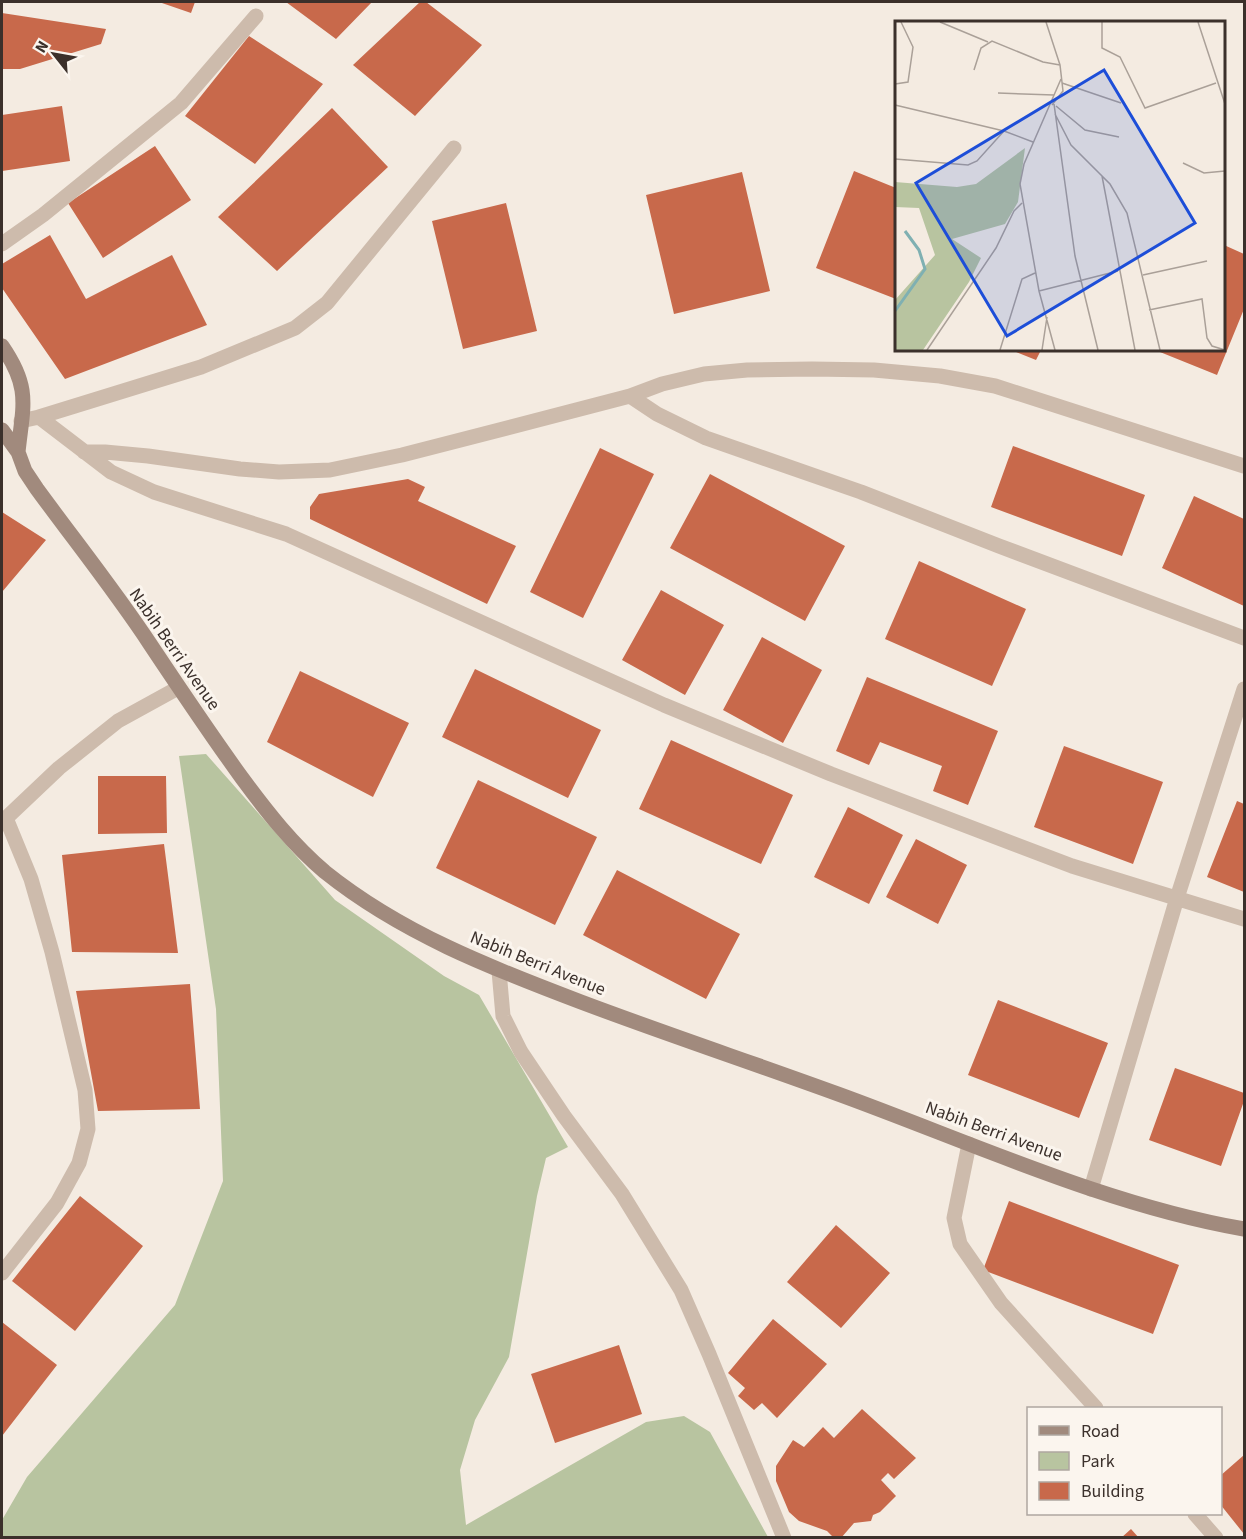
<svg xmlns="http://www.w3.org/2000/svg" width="1246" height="1539" font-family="'Source Sans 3',sans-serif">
<rect width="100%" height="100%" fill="#f4ebe1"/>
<!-- green -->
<path fill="#b8c4a0" d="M206 754 335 900 444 976 479 995 568 1147 546 1158 537 1196 509 1357 475 1420 460 1470 466 1525 646 1422 684 1416 710 1432 768 1537 2 1538V1520L27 1477 175 1305 223 1181 216 1009 179 756Z"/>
<!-- building -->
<path fill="#c8694b" d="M159 2H195L191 13Z
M286 2H372L336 39Z
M420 2H426L482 45 415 116 353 65Z
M2 13 106 29 101 44 20 69H2Z
M249 36 323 84 255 164 185 116Z
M62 106 70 161 2 171V115Z
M332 108 388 167 277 271 218 217Z
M155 146 191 200 103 258 68 203Z
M854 171 896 188V299L816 268Z
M742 172 770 291 674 314 646 195Z
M506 203 537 331 463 349 432 221Z
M50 235 86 299 172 255 207 325 65 379 2 288V264Z
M1224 245 1244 254V309L1217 375 1155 350H1224Z
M1011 350H1041L1036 360Z
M1013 446 1145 495 1122 556 991 507Z
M600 448 654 474 583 618 530 592Z
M710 474 845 546 805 621 670 548Z
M408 479 425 487 418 501 516 546 487 604 310 519V507L319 494Z
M1194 496 1244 519V606L1162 568Z
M2 512 46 540 2 592Z
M919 561 1026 609 992 686 885 639Z
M661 590 724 625 685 695 622 660Z
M762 637 822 670 783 743 723 710Z
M475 669 601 730 568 798 442 737Z
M300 671 409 723 373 797 267 742Z
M867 677 998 731 968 805 933 791 942 766 880 742 869 765 836 751Z
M671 740 793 795 761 864 639 809Z
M1064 746 1163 782 1133 864 1034 827Z
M98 776H166L167 833 98 834Z
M478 780 597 837 555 925 436 868Z
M1237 801 1244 804V892L1207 877Z
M848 807 903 835 869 904 814 877Z
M916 839 967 865 938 924 886 897Z
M164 844 178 953 72 952 62 855Z
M617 870 740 934 706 999 583 935Z
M190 984 200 1109 98 1111 76 991Z
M998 1000 1108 1043 1079 1118 968 1075Z
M1175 1068 1244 1093V1101L1221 1166 1149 1140Z
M80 1196 143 1246 75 1331 12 1281Z
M1009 1201 1179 1265 1153 1334 983 1270Z
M836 1225 890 1273 841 1328 787 1282Z
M773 1319 827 1364 777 1418 762 1403 754 1410 738 1396 745 1388 728 1373Z
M2 1322 57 1365 2 1436Z
M619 1345 642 1414 555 1443 531 1374Z
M862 1409 916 1458 894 1479 888 1473 881 1480 896 1496 880 1512 873 1515 871 1521 854 1523 841 1538H834L827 1531 799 1521 789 1512 776 1481V1466L793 1440 804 1447 823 1427 834 1438Z
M1244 1455V1534L1220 1504V1476Z
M1131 1529 1139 1538H1121Z"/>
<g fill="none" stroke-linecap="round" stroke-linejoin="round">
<!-- street -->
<path stroke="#cdbbac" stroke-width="15" d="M2 244 43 215 181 103 256 16
M630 396 657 414 706 438 861 492 999 546 1244 638
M39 417 201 367 295 328 327 303 454 148
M21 421 39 417 111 472 154 492 286 534 664 705 831 774 1014 844 1072 866 1244 919
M84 452H105L148 456 240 469 279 472 330 470 402 455 476 436 630 396 662 384 704 374 747 370 812 369 874 370 940 376 995 386 1244 466
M2 822 59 768 118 721 178 688
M499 971 503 1016 521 1052 564 1116 622 1194 681 1290 709 1354 784 1538
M969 1144 954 1218 960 1244 1001 1303 1096 1408
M1091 1189 1177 898 1244 689
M2 1273 57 1203 79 1163 88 1129 85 1090 52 952 31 879 6 818
M1195 1514 1216 1538"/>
<!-- secondary -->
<path stroke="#a18a7d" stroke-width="15" d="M2 346C31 388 23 405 18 452
M2 430 18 452 25 471 37 489C75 541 115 591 150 644 180 689 210 734 242 778 267 812 293 845 325 872 401 933 491 968 581 1002 666 1034 753 1063 838 1094 970 1142 1106 1205 1244 1229"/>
</g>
<g text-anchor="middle" stroke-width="6" stroke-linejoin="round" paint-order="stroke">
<!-- street labels -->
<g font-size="18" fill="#3b302b" stroke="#fbf5ee">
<text transform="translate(175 649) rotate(55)" y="6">Nabih Berri Avenue</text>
<text transform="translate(538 963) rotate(22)" y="6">Nabih Berri Avenue</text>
<text transform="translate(994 1131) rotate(20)" y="6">Nabih Berri Avenue</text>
</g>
</g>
<!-- overview -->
<g transform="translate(895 21)">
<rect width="330" height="330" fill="#f4ebe1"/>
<path d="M130 127 123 181 110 203 57 218 86 237 74 261 28 329H0V279L40 234 24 187 0 186V161L62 166 81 163Z" fill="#b8c4a0"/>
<path fill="none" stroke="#7fb0b2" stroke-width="3" d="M0 290 30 248 24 229 10 210"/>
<path fill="none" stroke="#aaa098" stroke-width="1.5" d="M45 1 93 21M151 1 165 44 168 70 157 84M207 1V27L225 36 250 87 321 62M303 1 330 83M79 49 86 27 97 20 148 41 165 44M167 62 226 82M0 63 13 61 18 26 6 1M103 72 159 74M159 83 180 235 203 329M0 84 109 110 138 121M161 85 190 109 224 116M160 93 176 124 215 163 232 192 265 329M0 138 73 144 82 140 109 110M288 142 309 152 330 150M207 155 240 329M248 254 312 240M144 270 223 250M254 289 307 278 312 317 317 325 330 329M32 329 101 227 119 190 127 182M105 329 127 258 140 252M147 329 152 296M160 329 144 270 125 163 129 143 166 58"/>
<path fill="#1d4ed8" fill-opacity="0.15" stroke="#1d4ed8" stroke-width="3" d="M209 49 300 202 112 315 21 162Z"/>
<rect width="330" height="330" fill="none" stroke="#3b302b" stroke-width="3"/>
</g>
<!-- border -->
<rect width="1246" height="1539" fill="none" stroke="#3b302b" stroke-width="6"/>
<!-- legend -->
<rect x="1027" y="1407" width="195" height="108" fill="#fbf5ee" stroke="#aea6a0" stroke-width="1.5"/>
<rect x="1039" y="1426" width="30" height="9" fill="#a18a7d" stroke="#aea6a0" stroke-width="1.5"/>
<text x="1081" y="1437" font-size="18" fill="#3b302b">Road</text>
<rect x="1039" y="1452" width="30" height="18" fill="#b8c4a0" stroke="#aea6a0" stroke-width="1.5"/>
<text x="1081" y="1467" font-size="18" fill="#3b302b">Park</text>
<rect x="1039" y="1482" width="30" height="18" fill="#c8694b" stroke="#aea6a0" stroke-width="1.5"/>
<text x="1081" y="1497" font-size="18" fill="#3b302b">Building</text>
<!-- north arrow -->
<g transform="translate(54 54) rotate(301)" stroke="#fbf5ee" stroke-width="4.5" paint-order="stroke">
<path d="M0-4.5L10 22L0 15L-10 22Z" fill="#3b302b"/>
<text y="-9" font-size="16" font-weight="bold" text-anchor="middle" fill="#3b302b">N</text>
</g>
</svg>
